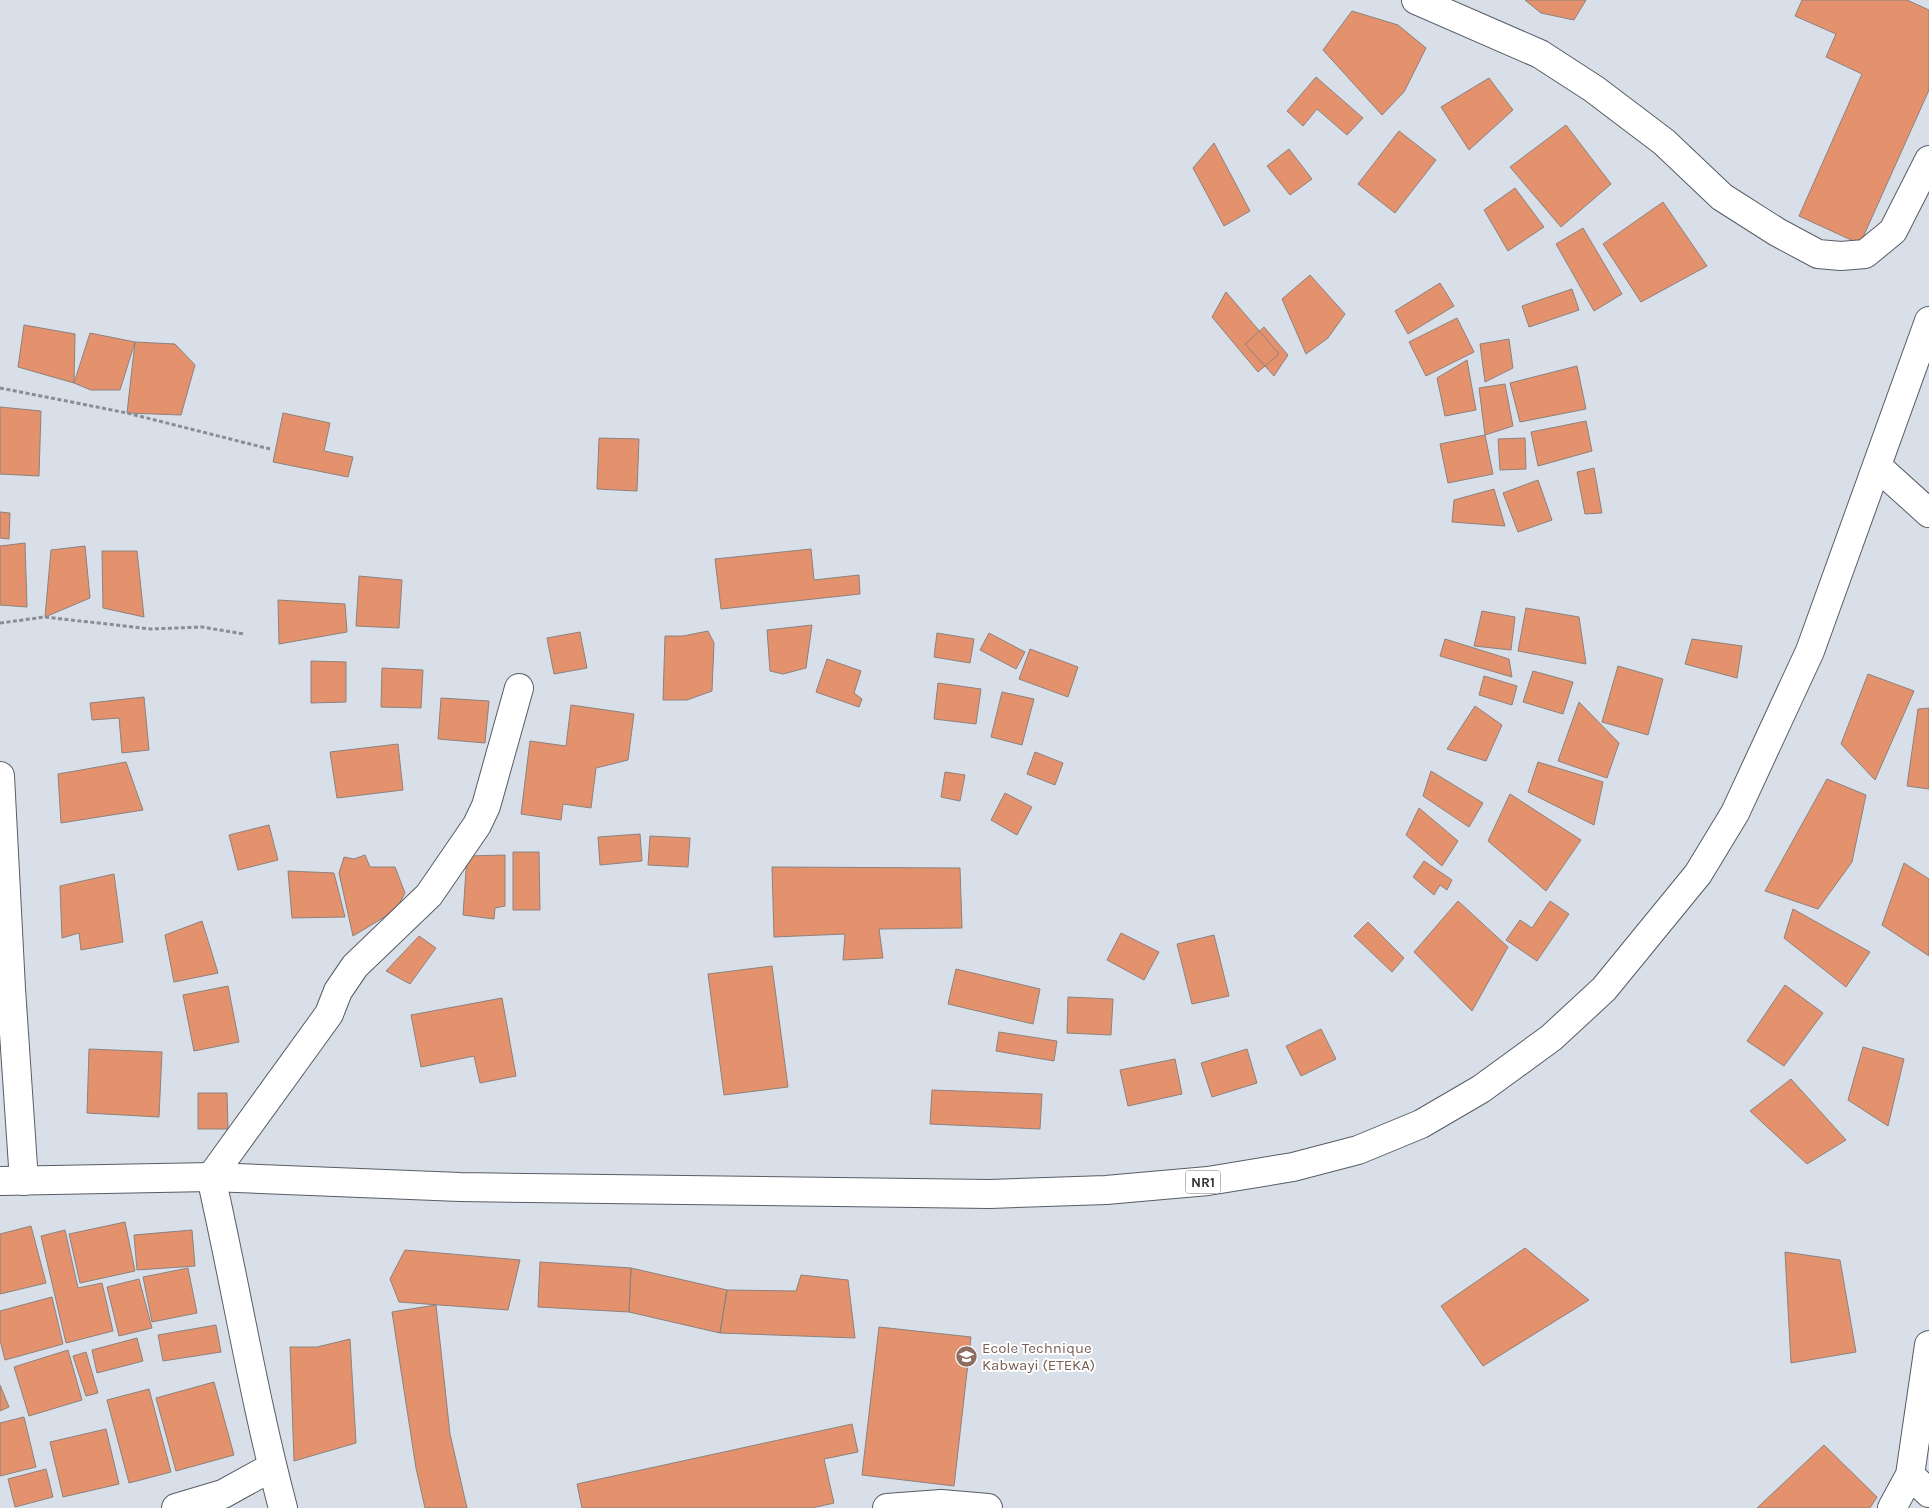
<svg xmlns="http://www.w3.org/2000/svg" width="1929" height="1508" font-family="Karla,sans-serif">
<rect width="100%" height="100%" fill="#d8dfe9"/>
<!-- building -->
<path fill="#e4916d" stroke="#8c827d" d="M1525 0H1586L1574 20 1541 13Z
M1802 0H1907L1929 10V90L1860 244 1799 216 1862 74 1826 57 1836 34 1795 16Z
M1352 11 1398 25 1426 48 1404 92 1382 115 1323 50Z
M1316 77 1363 118 1347 135 1317 109 1303 126 1287 111Z
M1489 78 1513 110 1469 150 1441 107Z
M1566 125 1611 184 1561 227 1510 167Z
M1399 131 1436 160 1395 213 1358 184Z
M1214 143 1250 211 1224 226 1193 168Z
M1289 149 1312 179 1290 195 1267 166Z
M1515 188 1544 227 1508 251 1484 210Z
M1663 202 1707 266 1641 302 1603 244Z
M1583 228 1622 294 1594 311 1556 244Z
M1310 275 1345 314 1328 338 1306 354 1282 299Z
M1440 283 1454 306 1408 334 1395 311Z
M1572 289 1579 310 1529 327 1522 306Z
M1226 292 1279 354 1258 372 1212 317Z
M1457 318 1474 352 1426 376 1409 342Z
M24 325 75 334 74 383 18 367Z
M1264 327 1288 355 1274 376 1245 344Z
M90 333 135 342 120 390H91L74 383Z
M1509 339 1513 368 1485 382 1480 344Z
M135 342 175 344 195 365 181 415 127 413Z
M1467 360 1476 410 1445 416 1437 378Z
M1577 366 1586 409 1520 422 1510 383Z
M1505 384 1513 426 1485 435 1479 388Z
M0 407 41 411 39 476 0 474Z
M283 413 330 423 324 451 353 457 348 477 273 462Z
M1586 421 1592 451 1538 466 1531 432Z
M1485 435 1493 474 1448 483 1440 444Z
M599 438 639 439 637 491 597 489Z
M1525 438 1526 469 1500 470 1498 439Z
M1594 468 1602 513 1585 514 1577 472Z
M1538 480 1552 520 1518 532 1503 493Z
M1494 489 1505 526 1452 522 1454 500Z
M0 512 10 513 9 539 0 538Z
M25 543 27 607 0 605V546Z
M85 546 90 598 45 617 51 550Z
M811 549 814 580 859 575 860 594 721 609 715 559Z
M102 551H137L144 617 103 608Z
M359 576 402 580 399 628 356 626Z
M278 600 345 604 347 632 279 644Z
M1526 608 1579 617 1586 664 1518 651Z
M1482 611 1515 617 1511 650 1474 646Z
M812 625 806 668 783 674 770 671 767 630Z
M708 631 714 643 712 691 687 700H663L665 636H683Z
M580 632 587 668 554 674 547 638Z
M937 633 974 639 970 663 934 657Z
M989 633 1025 652 1016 669 980 650Z
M1445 639 1509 659 1512 677 1440 656Z
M1692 639 1742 646 1737 678 1685 664Z
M1030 649 1078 667 1068 697 1019 679Z
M827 659 861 671 854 693 862 699 859 707 816 692Z
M311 661 346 662V702L311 703Z
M1618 666 1663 679 1648 735 1602 722Z
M382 668 423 670 421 708 381 707Z
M1533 671 1573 682 1563 714 1523 702Z
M1868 674 1914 691 1875 780 1841 744Z
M1484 676 1517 686 1512 705 1479 695Z
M938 683 981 689 976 724 934 719Z
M1002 692 1034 699 1022 745 991 737Z
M144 697 149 750 122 753 119 718 92 720 90 703Z
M441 698 489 701 485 743 438 739Z
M1579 702 1619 743 1607 778 1558 761Z
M571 705 634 714 628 760 596 768 591 808 563 804 561 820 521 814 530 741 566 746Z
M1475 706 1502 725 1486 761 1447 749Z
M1929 708V789L1907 786 1918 709Z
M398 744 403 790 337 798 330 752Z
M1035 752 1063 763 1055 785 1027 774Z
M126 762 143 810 61 823 58 774Z
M1538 762 1603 782 1594 825 1528 792Z
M1431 771 1483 803 1469 827 1423 796Z
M945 772 965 775 960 801 941 797Z
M1827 779 1866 795 1852 862 1818 909 1765 891Z
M1005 793 1032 807 1017 835 991 820Z
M1510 794 1581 840 1546 891 1488 841Z
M1419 808 1458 841 1442 866 1406 835Z
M269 825 278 860 238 870 229 835Z
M640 834 642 861 600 865 598 837Z
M650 836 690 838 688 867 648 865Z
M513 852H539L540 910H513Z
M365 855 370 867H395L405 893 396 910 353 936 339 873 344 857 354 859Z
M505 855V906L495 908 494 919 463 915 467 856Z
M1424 861 1452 880 1447 890 1440 885 1434 895 1413 877Z
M1904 863 1929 879V956L1882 925Z
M772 867 960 868 962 928 879 929 883 958 843 960 845 934 774 937Z
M288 871 334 873 345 917 292 918Z
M114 874 123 942 81 950 79 933 62 938 60 886Z
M1458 901 1508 947 1472 1011 1414 952Z
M1550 901 1569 914 1537 961 1506 940 1520 920 1532 928Z
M1793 909 1870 952 1846 987 1784 938Z
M202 921 218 973 174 982 165 935Z
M1368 922 1404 958 1392 972 1354 936Z
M1121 933 1159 952 1144 980 1107 960Z
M1214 935 1229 996 1192 1004 1177 944Z
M419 936 436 948 410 984 386 971Z
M772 966 788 1087 724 1095 708 974Z
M956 969 1040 989 1033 1024 948 1004Z
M1785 985 1823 1013 1784 1066 1747 1041Z
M228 986 239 1042 194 1051 183 995Z
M1068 997 1113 999 1111 1035 1067 1033Z
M502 998 516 1076 480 1083 474 1056 421 1067 411 1015Z
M1321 1029 1336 1059 1301 1076 1286 1046Z
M999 1032 1057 1041 1054 1061 996 1051Z
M1863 1047 1904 1059 1888 1126 1848 1100Z
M89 1049 162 1052 159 1117 87 1113Z
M1247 1049 1257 1083 1212 1097 1201 1063Z
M1175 1059 1182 1094 1128 1106 1120 1070Z
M1791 1079 1846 1140 1807 1164 1750 1111Z
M932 1090 1042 1094 1040 1129 930 1124Z
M198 1093H227L228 1129H198Z
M125 1222 135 1271 80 1283 69 1234Z
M31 1226 46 1283 0 1294V1234Z
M65 1230 78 1288 102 1283 113 1331 66 1343 41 1236Z
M192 1230 195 1266 137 1270 134 1235Z
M1525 1248 1589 1300 1483 1366 1441 1306Z
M405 1250 520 1260 508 1310 399 1302 390 1279Z
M1785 1252 1840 1260 1856 1352 1791 1363Z
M540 1262 631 1268 629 1312 538 1307Z
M188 1268 197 1313 152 1322 143 1277Z
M631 1268 727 1290 720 1333 629 1312Z
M801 1275 848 1280 855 1338 720 1333 727 1290 796 1291Z
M139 1279 152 1328 119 1336 107 1287Z
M52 1297 63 1344 5 1360 0 1340V1311Z
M436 1305 450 1434 467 1508H425L416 1468 392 1312Z
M216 1325 221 1352 163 1361 158 1335Z
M879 1327 971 1337 954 1486 862 1475Z
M137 1338 143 1361 97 1373 92 1350Z
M350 1339 356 1443 294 1461 290 1347H317Z
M68 1350 82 1400 29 1416 14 1367Z
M86 1352 98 1393 86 1396 73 1356Z
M214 1382 234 1455 176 1471 156 1398Z
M0 1385 9 1407 0 1411Z
M149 1389 171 1472 129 1483 107 1400Z
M24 1417 36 1467 0 1476V1423Z
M852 1424 858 1452 824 1459 834 1503 812 1508H582L577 1484Z
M106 1429 119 1484 63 1497 50 1442Z
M1824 1445 1877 1497 1870 1508H1757Z
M46 1469 53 1497 15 1507 8 1479Z"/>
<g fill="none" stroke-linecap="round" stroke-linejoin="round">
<defs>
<path id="minor" d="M1416 0 1540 54 1594 89 1664 142 1722 197 1777 232 1818 254 1841 256 1865 254 1893 231 1929 160
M1878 467 1929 513
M0 776 11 989 24 1181
M1910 1475 1929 1493
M176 1508 223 1494 272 1467
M283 1508C254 1399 236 1287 211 1177L329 1014 338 991 355 966 429 895 477 825 486 806 519 688
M887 1508 941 1504 988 1508
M1892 1508 1910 1475 1929 1345"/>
<path id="highway" d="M0 1181 211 1177 460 1187 990 1194 1106 1190 1208 1181 1293 1167 1358 1150 1421 1124 1481 1089 1551 1038 1604 989 1698 874 1735 813 1810 651 1929 321"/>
</defs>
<!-- minor casing -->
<use href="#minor" stroke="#575d65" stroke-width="30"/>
<!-- highway casing -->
<use href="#highway" stroke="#575d65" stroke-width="30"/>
<!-- path -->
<path stroke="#888e95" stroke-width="3" stroke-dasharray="4 2.5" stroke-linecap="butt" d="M0 388 127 413 270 449
M0 623 45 617 151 629 202 627 244 634"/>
<!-- minor -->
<use href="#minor" stroke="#fff" stroke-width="28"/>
<!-- highway -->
<use href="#highway" stroke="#fff" stroke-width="28"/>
</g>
<!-- icons -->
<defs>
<symbol id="school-disc" viewBox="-11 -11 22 22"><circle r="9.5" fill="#8d6e63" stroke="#fff"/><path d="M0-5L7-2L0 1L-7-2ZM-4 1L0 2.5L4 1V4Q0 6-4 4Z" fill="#fff"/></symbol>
</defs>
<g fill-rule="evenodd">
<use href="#school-disc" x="954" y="1344" width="25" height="25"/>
</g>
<g text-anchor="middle" stroke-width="4" stroke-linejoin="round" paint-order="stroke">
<!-- shield labels -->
<rect fill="#fff" stroke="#6d7072" stroke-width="1" x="1185.5" y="1170.5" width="35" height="23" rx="4"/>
<g font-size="14" font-weight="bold" fill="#2f3236">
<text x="1203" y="1187">NR1</text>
</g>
<!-- education labels -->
<g font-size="15" fill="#785e54" stroke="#fff" text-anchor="start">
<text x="982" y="1353">Ecole Technique<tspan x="982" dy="17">Kabwayi (ETEKA)</tspan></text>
</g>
</g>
</svg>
